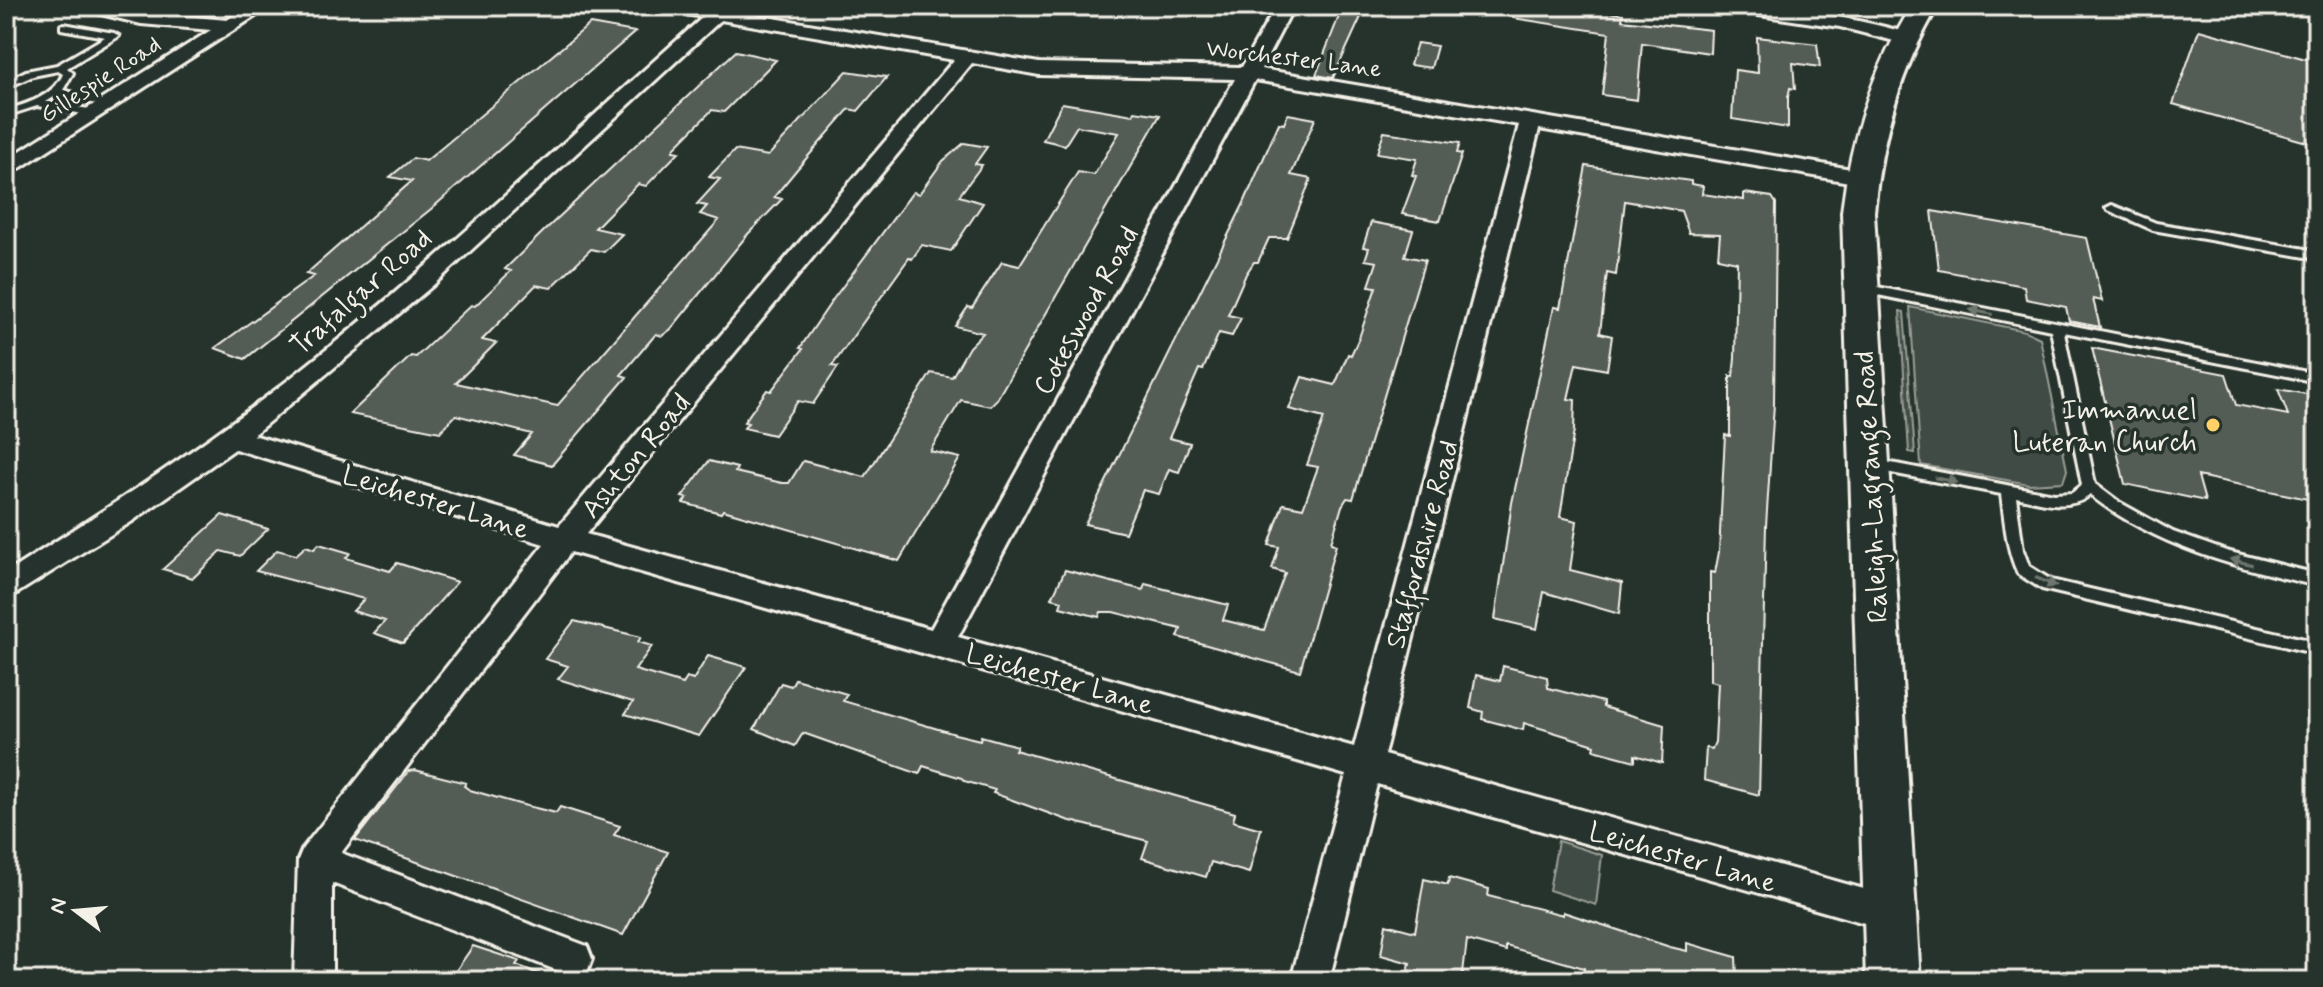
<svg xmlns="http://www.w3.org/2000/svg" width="2323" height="987" font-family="Mynerve,sans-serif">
<rect width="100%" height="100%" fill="#26332d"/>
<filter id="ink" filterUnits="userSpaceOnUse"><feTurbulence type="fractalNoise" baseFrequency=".0125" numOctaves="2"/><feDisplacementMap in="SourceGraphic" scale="16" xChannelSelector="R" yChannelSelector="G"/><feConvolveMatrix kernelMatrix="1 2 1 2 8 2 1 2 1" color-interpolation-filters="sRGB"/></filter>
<g filter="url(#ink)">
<!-- green -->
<path fill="#414b45" stroke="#9a9e96" stroke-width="2" d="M1910 307 2025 331 2040 338 2067 470 2063 482 2029 484 1921 465Z
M1900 311 1904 312 1915 453 1909 452Z
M1558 841 1602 855 1596 905 1549 890Z"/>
<!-- building -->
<path fill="#525c55" stroke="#f4f1e8" stroke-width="2" d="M1343 6H1366L1333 78 1316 75Z
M1514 6H1564L1623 14 1622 20 1711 30 1710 53 1642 43 1637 100 1602 95 1609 33 1513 18Z
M590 24 635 32 431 209 245 359 215 348 314 276 306 274 412 181 390 177 413 158 426 161Z
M2199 30 2317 62V145L2173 104Z
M1757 37 1817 44 1820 67 1793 63 1795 89 1790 88 1788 97V128L1732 119 1735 70 1758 73Z
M1417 43 1437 46 1431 68 1410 65Z
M736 51 776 60 724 112 712 110 675 147 673 151 679 152 646 186 638 184 595 228 622 234 604 252 591 249 551 288 536 285 482 340 496 343 456 383 557 406 719 220 700 214 707 206 697 204 720 179 709 177 735 150 768 156 847 71 887 77 858 111 849 109 798 168 774 197 782 199 748 234 671 329 662 336 656 334 621 375 627 377 552 465 514 455 532 434 456 415 440 432 350 414 411 356 416 357 471 305 475 306 511 271 505 269 544 231Z
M1062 103 1133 115 1135 111 1160 115 997 399 990 406 961 400 930 451 960 458 899 561 723 510 721 513 683 503 687 498 682 497 709 461 737 468 735 472 782 483H789L803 461 865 477 931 373 952 377 969 347 983 333 955 326 968 307 972 308 1002 262 1019 266 1078 172 1094 175 1119 133 1077 126 1065 145 1043 140Z
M1288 114 1315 119 1291 175 1311 179 1287 238H1269L1258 262H1254L1246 274 1228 315 1241 318 1232 336 1219 333 1203 370 1199 369 1169 438 1190 443 1179 472 1169 469 1159 494 1143 490 1125 533 1085 524 1244 203 1279 123 1284 124Z
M1384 132 1460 143 1457 153 1462 154 1440 221 1402 214 1416 176 1412 175 1417 159 1377 153Z
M964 143 987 147 975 164 982 165 959 196 983 203 951 251 922 245 912 259 909 258 832 366 838 367 813 404 798 401 774 435 744 428 748 423 744 422 767 390 771 391 803 349 800 348 834 298 913 192 919 194 943 161Z
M1586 166 1691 181V184L1703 186 1702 194 1744 200V193L1772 197 1776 203 1774 404 1766 526 1759 795 1704 780 1706 748 1712 749 1715 742 1718 683 1710 681V572L1715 573 1719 552 1725 435 1730 436V376L1733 377 1735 358 1737 262 1718 258 1720 234 1689 233 1681 211 1625 201 1616 275 1607 273 1600 333 1612 336 1607 370 1576 364 1568 399 1575 400 1574 430 1560 517 1577 521 1570 570 1622 583 1619 614 1544 592 1537 629 1495 619 1512 503 1554 307 1560 308Z
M1932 211 2087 238 2102 301 2093 299 2100 327 2069 321 2066 307 2026 299 2024 286 1939 270Z
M1371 222 1413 230 1405 256 1425 260 1353 499 1347 498 1342 506 1331 543 1336 545 1300 671 1178 637 1181 629 1113 612H1101L1099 617 1060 607 1062 601 1052 598 1065 570 1143 590 1145 584 1228 605 1223 620 1264 630 1285 573 1272 569 1279 547 1269 545 1283 504 1303 508 1318 467 1307 465 1324 418 1289 409 1302 377 1335 385 1348 354 1351 355 1359 338 1376 287 1369 286 1377 262 1365 260 1369 248 1363 247Z
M2092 348 2226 374 2236 405 2288 415 2278 389 2317 396V501L2198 476 2205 501 2125 484Z
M222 515 268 529 240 556 221 551 193 578 163 569Z
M319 544 350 553 346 558 390 571 397 563 457 582 403 643 374 633 385 621 353 611 364 599 256 571 277 550 296 555 306 546 314 549Z
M574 621 641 637 638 642 652 646 635 670 683 684 687 678 693 680 708 656 746 667 699 736 625 714 633 702 558 679 568 666 545 659Z
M1503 666 1547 677 1548 688 1603 702V707L1664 725 1662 763 1635 755V761L1594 750 1595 745 1524 723 1523 730 1482 719 1483 712 1470 708 1476 675 1500 681Z
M795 679 847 694 843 701 955 734 980 740 981 736 1017 746 1015 750 1235 813 1233 821 1261 829 1249 873 1211 862 1206 877 1142 858 1148 841 1067 820 993 793 995 790 964 781 962 778 923 766 919 774 803 733 795 746 754 729 781 683 791 686Z
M415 770 466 783 464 786 470 790 519 804 556 813 560 807 620 826 614 835 668 852 623 935 355 840 409 771Z
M1449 878 1489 889 1488 896 1563 915V912L1670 947 1687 951V943L1736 957 1737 981H1583L1584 968 1506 946V951L1467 940 1462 981H1441L1408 972 1410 963 1381 955 1386 924 1415 932 1424 879 1448 885Z
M473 946 519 961 516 965 551 978V981H480L455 972Z"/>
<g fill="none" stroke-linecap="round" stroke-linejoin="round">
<defs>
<path id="lane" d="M64 24 114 33 119 36 67 68 73 73 63 90 114 104 109 107 57 95 46 102 95 110 100 113 95 116 37 106 6 116V110C27 104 54 96 63 74L58 71 33 76 6 88V81L26 71 57 65 105 37 61 29V25Z
M2112 205 2156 223 2317 251V259L2153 230 2108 210 2106 208Z
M1862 284 2317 374V382L2064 332 2095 484 2119 502 2173 532 2226 551 2317 574V586C2236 567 2156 547 2090 495 2069 512 2040 502 2016 497L2023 550 2029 566 2051 580 2317 642V654L2042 589 2018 574C2006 549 2005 521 2001 494L1865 468 1863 464 1865 460 1870 459 2054 494 2072 493 2082 485 2051 330 1858 291 1856 288Z"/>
<path id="street" d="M83 6H115L141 12 227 20 249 6H271L6 177V160L211 30 141 24 85 10Z
M662 6H735L732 11 1039 63 1242 67 1276 6H1294L1261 69 1869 172 1872 177 1861 184 1539 129 1384 755 1889 896 1902 901 1907 913 1902 925 1889 930 1377 784 1332 969 1327 981H1299L1294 969 1346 775 571 552 341 853 587 946 592 959 587 972 574 977 332 883V981H294L298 860 303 848 544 544 235 449 131 522 6 600V573C102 512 197 451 287 381 432 268 565 140 703 17L664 10ZM721 20 954 60 559 526 253 435 431 287ZM972 63 1039 75 1235 79 931 629 586 534ZM1255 80 1519 125 1354 747 958 637Z
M1730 6C1793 6 1851 18 1913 34L1916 38 1906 44 1840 27 1739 12Z"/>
<path id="secondary" d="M1912 6H1938C1900 70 1881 138 1874 212L1920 981H1866L1842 212C1851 137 1872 70 1912 6Z"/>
</defs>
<!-- lane casing -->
<use href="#lane" stroke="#f4f1e8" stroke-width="6"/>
<!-- street casing -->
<use href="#street" stroke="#f4f1e8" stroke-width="6"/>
<!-- secondary casing -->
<use href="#secondary" stroke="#f4f1e8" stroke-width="6"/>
<!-- lane -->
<use href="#lane" fill="#26332d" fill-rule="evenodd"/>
<!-- street -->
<use href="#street" fill="#26332d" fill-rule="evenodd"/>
<!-- secondary -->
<use href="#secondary" fill="#26332d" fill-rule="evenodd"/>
</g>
<!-- one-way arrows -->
<defs><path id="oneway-solid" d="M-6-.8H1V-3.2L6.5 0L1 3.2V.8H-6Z" transform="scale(2)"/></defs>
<g fill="#6e766e">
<use href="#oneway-solid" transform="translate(1981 312) rotate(-168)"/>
<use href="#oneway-solid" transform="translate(1946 480) rotate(11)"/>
<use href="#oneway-solid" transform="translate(2241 562) rotate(-166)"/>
<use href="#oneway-solid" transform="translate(2046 582) rotate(23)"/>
</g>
</g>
<!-- markers -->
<circle fill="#ffd166" stroke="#26332d" stroke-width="3" cx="2213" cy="425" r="8"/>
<g text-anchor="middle" stroke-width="7" stroke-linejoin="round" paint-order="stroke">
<!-- far-street labels -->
<g font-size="24" fill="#f4f1e8" stroke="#26332d">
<text transform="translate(1294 58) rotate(7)" y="8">Worchester Lane</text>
<text transform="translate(100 79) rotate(-33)" y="8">Gillespie Road</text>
</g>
<!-- street labels -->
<g font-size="28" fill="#f4f1e8" stroke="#26332d">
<text transform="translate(360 291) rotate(-41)" y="10">Trafalgar Road</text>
<text transform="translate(1085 310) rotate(-61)" y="10">Coteswood Road</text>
<text transform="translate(635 455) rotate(-50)" y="10">Ashton Road</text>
<text transform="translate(1870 487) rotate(-93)" y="10">Raleigh-Lagrange Road</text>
<text transform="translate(436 501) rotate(17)" y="10">Leichester Lane</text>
<text transform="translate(1421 544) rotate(-75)" y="10">Staffordshire Road</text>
<text transform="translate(1060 678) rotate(16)" y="10">Leichester Lane</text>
<text transform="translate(1683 856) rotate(16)" y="10">Leichester Lane</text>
</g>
<!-- poi labels -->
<g font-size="28" fill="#f4f1e8" stroke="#26332d" text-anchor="end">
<text x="2197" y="419">Immanuel<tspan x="2197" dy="32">Luteran Church</tspan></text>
</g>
</g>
<!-- margin -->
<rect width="2323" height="987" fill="none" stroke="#26332d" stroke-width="32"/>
<rect x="16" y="16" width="2291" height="955" fill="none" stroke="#f4f1e8" stroke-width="3" filter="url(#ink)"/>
<!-- north arrow -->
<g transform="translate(76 911) rotate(286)" stroke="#26332d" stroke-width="6" paint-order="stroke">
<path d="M0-6L14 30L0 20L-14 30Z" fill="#f4f1e8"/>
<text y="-12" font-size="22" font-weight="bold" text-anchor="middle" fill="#f4f1e8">N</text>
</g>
</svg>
